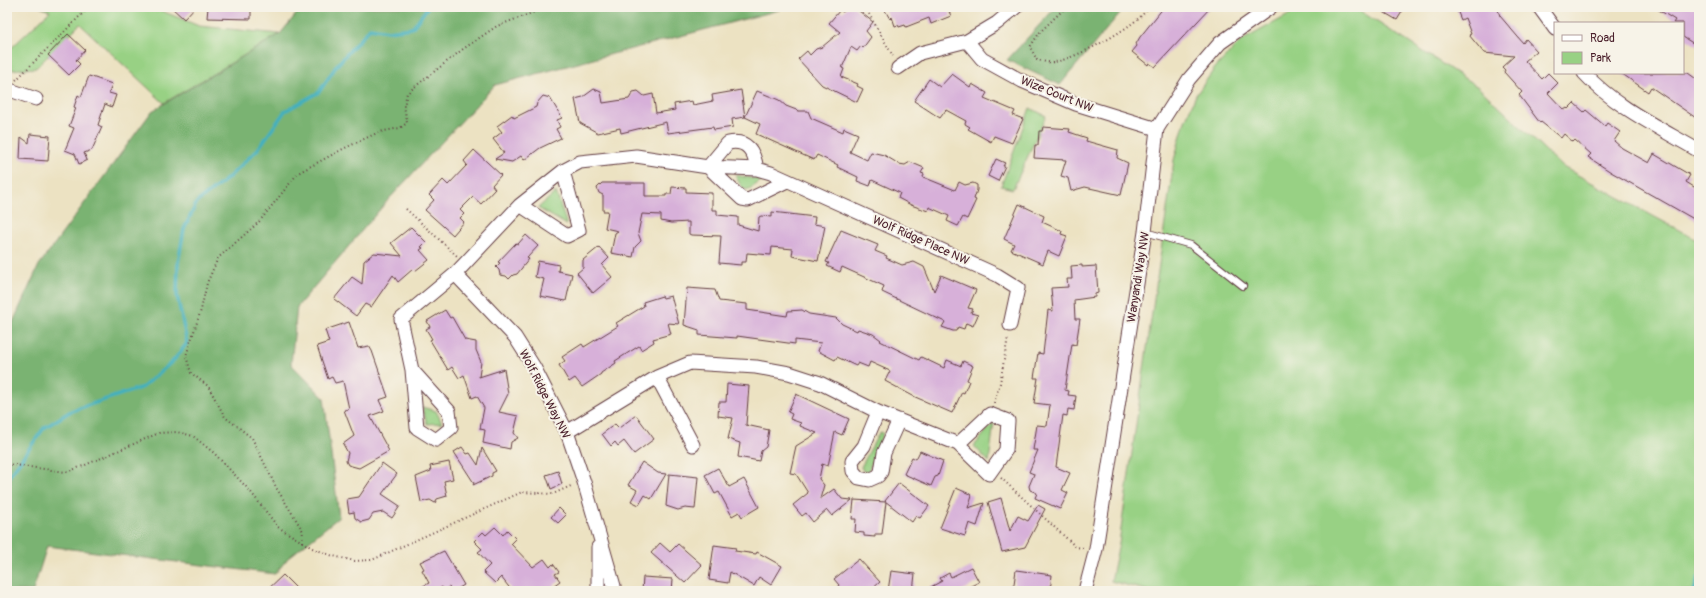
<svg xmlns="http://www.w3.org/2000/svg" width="1706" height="598" font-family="Pangolin,sans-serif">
<rect width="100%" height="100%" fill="#f7f3e8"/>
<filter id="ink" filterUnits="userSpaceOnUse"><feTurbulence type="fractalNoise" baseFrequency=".025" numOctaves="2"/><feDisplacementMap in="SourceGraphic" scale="8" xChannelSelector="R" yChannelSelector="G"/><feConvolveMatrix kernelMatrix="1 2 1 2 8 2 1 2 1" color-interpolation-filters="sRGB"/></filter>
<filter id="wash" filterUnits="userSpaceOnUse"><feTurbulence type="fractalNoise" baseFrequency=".012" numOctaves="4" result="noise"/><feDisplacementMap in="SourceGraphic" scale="16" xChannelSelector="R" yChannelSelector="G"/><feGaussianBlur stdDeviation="0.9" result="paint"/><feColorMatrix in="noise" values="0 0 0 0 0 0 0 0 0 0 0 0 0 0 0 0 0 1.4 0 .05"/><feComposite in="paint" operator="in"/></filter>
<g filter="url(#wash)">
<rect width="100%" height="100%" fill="#ece2c2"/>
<!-- green -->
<path fill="#98d184" stroke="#717858" d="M40 7H152L199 26 280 34 164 103 80 24 36 68 7 70V52L50 11Z
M1303 7H1354L1478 87 1563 167 1699 241V591H1149L1111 581 1119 543 1174 160 1184 124 1196 95 1215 68 1241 41Z
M1030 108 1046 116 1013 189 1001 186Z
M735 175 762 180C745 193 745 194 735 175Z
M556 192 567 225 538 208Z
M422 407 436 411 442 423 427 424Z
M994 422 989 462 974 446Z
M882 432 883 434C880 440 870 469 868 471H863L861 467 879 433Z"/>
<!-- forest -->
<path fill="#7ab372" stroke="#62694e" d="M302 7H783L779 10 495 85 388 200 297 307 291 364 324 398 339 517 288 558 275 574 47 546 33 591H7V335L39 265 152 111 280 34Z
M1056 7H1125L1060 85 1007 60Z"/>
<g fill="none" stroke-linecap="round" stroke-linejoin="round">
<!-- stream -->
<path stroke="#42b0bf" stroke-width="3.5" d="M7 479 44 428 71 411 143 387 174 360 187 343 177 295 178 263 184 229 197 202 227 179 258 149 285 111 319 92 337 65 370 28 388 31 412 28 428 7
M1694 591 1699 577"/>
</g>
<g id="blocks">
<!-- building -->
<path fill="#d7b0d9" d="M171 7H195L184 19Z
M208 7H251V19L207 18Z
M847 7H854L873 22 866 31 871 37 863 48 861 46 857 51 851 47 842 68 844 69 841 77 858 84 857 86 863 89 857 102 822 85 798 59 807 51 810 55 816 49 822 47 840 32 829 23 840 10 843 12Z
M883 7H947L951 16 931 24 929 18 906 27 905 25 899 27 898 25 895 26 892 17 890 19Z
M1164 7H1211L1155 67 1149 63 1148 65 1132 52 1137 46 1136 44 1140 37Z
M1375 7H1405L1397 20Z
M1464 7H1497L1500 16 1523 43 1526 39 1537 51 1525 61 1542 79 1548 73 1558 83 1548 93 1564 110 1567 108 1568 109 1574 103 1584 112 1586 110 1605 126 1607 123 1620 132 1614 141 1622 148 1649 163 1654 154 1690 175 1686 182 1699 190V222L1611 172 1588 157 1591 154 1575 140 1573 142 1564 134 1561 138 1541 122 1540 123 1519 95 1522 92 1504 72 1505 70 1502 67 1514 56 1484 53 1469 35 1471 34 1465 18 1461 20 1457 10Z
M1654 7H1699V47L1683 37V23H1673L1675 20Z
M68 34 85 50 76 60 80 64 69 75 48 55Z
M1621 73H1688L1699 81V113L1696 118 1651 87 1648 92Z
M952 74 970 87 972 84 987 93 984 98 1015 111 1013 115 1023 119 1012 143 994 136 991 142 968 129 970 127 965 124 966 121 946 110 940 118 914 101 929 79 940 87Z
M89 76 112 84 109 93 116 95 112 107 105 104 98 125 102 127 92 150 84 153 87 160 79 164 75 154 65 150 74 128 69 126 76 108 74 107 78 95 81 97Z
M594 89 601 92 603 103 629 99 633 92 638 91 644 96 653 94 656 113 675 110 674 104 692 101 693 105 713 101 712 95 741 90 745 117 732 119 733 127 714 130 713 127 668 133 666 122 621 133 620 128 598 133 580 123 575 99 583 97Z
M757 91 779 100 786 106 799 111H808L811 118 843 132 844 128 858 134 850 152 867 160 871 152 884 155 899 164 905 165 910 162 924 168 921 173 924 174 923 177 955 190 959 182 965 185 973 183 977 185V190L974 199 976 200 967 219 963 217 958 226 947 221 949 216 929 207 928 211 911 205 898 198 900 193 872 180 870 186 857 181 858 177 837 167 838 165 817 155 814 160 756 134 760 124 745 117Z
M543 96 550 98 562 118 557 120 560 127 556 129 561 138 540 148 524 160 521 156 512 162 495 159 504 153 493 139 502 132 497 126 512 115 514 118 536 107 537 103Z
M1043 127 1070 129 1069 132 1087 138 1086 141 1118 150 1117 158 1128 163 1121 195 1085 187 1071 191 1068 178 1061 176 1066 160 1034 158 1035 145H1038L1039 131H1042Z
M30 134 50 136 48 161 20 159 21 137 29 143Z
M474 150 501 175 492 185 495 189 481 204 473 197 460 210 464 214 460 218 464 222 453 235 425 210 434 200 429 195 443 180 448 185 467 165 464 161Z
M996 159 1005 163 1003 166H1005L998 181 988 176Z
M602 183H645V196H666V194H671L672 187 686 188V192L712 193V210H717V215L738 217V225L758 231 759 217 761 216 772 217V212L815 217 814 224 825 226 818 261 792 256 793 249 772 247 771 255 747 253 746 262H741V265L719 263 721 236 691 235 689 234V222L671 223 661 221V215L642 214 638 233 641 241 635 247 633 257 611 253 615 233 618 231 605 228 608 211H603V195L599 193 597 188Z
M1019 204 1044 216 1042 222 1062 231 1061 234 1067 236 1059 256 1048 251 1043 264 1011 250 1014 244 1004 239Z
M411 227 426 242 421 247 423 248 420 250 429 260 415 271 413 269 398 282 393 275 371 307 365 304 356 316 334 299 352 277 362 284 364 261 374 253 402 256 391 243Z
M841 230 878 245 875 251 887 256 886 258 902 265 914 262 924 267 934 291 941 275 976 290 968 308 973 309 971 313 978 315 973 326 966 323 964 329 958 327 956 331H953L942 327 945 322 882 292 884 286 842 267 840 272 827 266 829 263 826 262Z
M526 235 538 246 527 258 529 259 517 274 513 275 509 279 506 276 500 275 499 270 496 267 500 263 498 262 516 243 518 244Z
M599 247 609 258 602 265 612 277 593 293 577 273 583 268V260Z
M538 261 559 265 558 271 572 274 566 301 540 296 544 279 535 277Z
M1082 265V267L1096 266 1098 293 1095 294V297L1074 300 1075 319H1080L1076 345 1072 344 1065 390 1069 391 1068 395 1076 396 1074 410 1068 409 1067 416 1063 415 1056 467 1070 473 1062 490 1068 493 1060 509 1035 498 1037 493 1030 490 1029 486 1034 474 1029 472 1038 450H1033L1037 425 1047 426 1050 405 1034 403 1038 378H1034L1038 353 1043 354 1048 310 1053 311 1051 288 1068 287 1067 279H1072L1071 266Z
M687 288 715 290 719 301 747 304V310L787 316 788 311 802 310 809 314 836 318 842 324 857 331 858 329 873 334 881 340 880 341 919 360 921 357 944 368 947 360 961 366 963 361 973 366 967 380 969 381 964 393 962 392 952 413 913 396 885 381 890 371 870 362 868 367 858 363 856 366 837 357 835 360 818 351 821 343 795 340V344L737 336V338L699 335V330L684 325Z
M662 296 663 298 671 296 679 324 668 323 671 334 653 339 654 342 641 350 639 346 615 361 616 363 601 373V374L582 387 575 378 569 382 559 365 565 361 562 357 582 344 584 347 618 326 616 323 644 306 643 302Z
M445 310 450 318 452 317 465 340 476 342V350L481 362 479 377 504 369 508 394 499 412 518 416 514 433 518 438 511 442 510 449 483 443 485 430 480 429 484 408 477 396 472 398 464 375 459 378 452 367 448 370 430 340 432 339 426 329 430 327 427 321Z
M349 322 358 348 369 346 372 351 388 397 379 400 384 411 370 416 389 451 359 468 348 465 346 461 348 453 343 444 354 436 344 410 349 409 343 381 335 383 332 377 328 379 317 346 329 342 325 330Z
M727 384 749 386 746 425 769 430 766 447 761 451 759 461 738 457 740 443 728 439 733 418 718 416 719 402H726Z
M796 394 849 419 842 435 835 432 828 466 822 464 819 479 824 485 820 499 834 489 842 499 852 500 832 516 827 510 813 522 806 513 802 516 793 505 808 493 796 474 790 473 796 446 817 433 800 426 801 423 790 419 792 414 788 412Z
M636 415 654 439 634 454 624 441 618 446 615 442 611 446 602 434 615 424 619 428Z
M462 447 467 454 470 453 478 465 482 448 496 471 492 473V476L473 485 474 483 454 452Z
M920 451 943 461 938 476 935 477 931 486 904 474 912 457 916 459Z
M449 462 453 479 444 481 447 496 437 499 435 503 430 500 421 502 416 477 431 471 430 466Z
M642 462 658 473 666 474 651 499 645 495 639 505 631 501 637 490 628 485Z
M382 463 397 474 382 494 400 506 392 518 383 512 373 514 369 520 361 522 355 518 354 512 349 513 347 499 359 497Z
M718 468 729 487 744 479 759 507 742 517 739 512 732 516 719 492 715 494 705 475Z
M558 471 562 484 551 489 546 475Z
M669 474 698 477 695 509 685 508 678 510 666 506Z
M899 483 929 506 920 518 916 516 912 522 885 501Z
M956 488 972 495 968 508 984 503 977 526 969 523 965 536 940 528Z
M1001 498 1010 531 1018 516 1028 521 1038 505 1045 509 1025 547 1002 552 988 502Z
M854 500 886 502 882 534H875V537L864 536V533L855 532 856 519H852Z
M559 508 566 515 558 523 551 517Z
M495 527 503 535 507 530 516 539 511 544 533 567 544 559 550 567 553 564 559 572 555 574 560 581 546 591H512L501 577 495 583 483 572 490 565 478 552 482 549 474 541 483 532 486 535Z
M660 543 670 552 678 544 702 565 685 583 651 553Z
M714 545 736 548 735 551 756 554 757 552 782 566 771 585 759 577 754 586 730 572 728 583 709 580Z
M444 551 464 585 454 591H451L449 587 444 590 442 587 436 591H414L429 583 422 570 424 569 420 562Z
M859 559 880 582 870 591H835L839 585 834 579Z
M971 567 979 582 961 591H923L942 581 940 578 949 573 951 577Z
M1016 570 1052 575 1050 591 1037 589V591H1013Z
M891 571 915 574 913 591H888Z
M283 575 299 591H266Z
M643 577 673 579 672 591H642Z"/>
</g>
</g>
<g filter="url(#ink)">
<use href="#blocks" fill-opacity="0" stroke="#623c42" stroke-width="1"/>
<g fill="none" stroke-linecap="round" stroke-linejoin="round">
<defs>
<path id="service" d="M1145 232 1191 245 1243 286"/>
<path id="minor" d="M1539 7 1555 29
M967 41 982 59 1022 81 1076 104 1157 129
M898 68 920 53 967 41 997 23 1016 7
M1584 73C1615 107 1660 128 1699 151
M7 89 36 99
M757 169C754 152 748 139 728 143L708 167 742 199 748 200 787 181
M520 205 567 236 579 230 563 171
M455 274 515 337 534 367 567 432 584 482 614 586V591
M412 370 449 411 451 428 436 440 417 428 412 370 401 319 455 274 520 205 563 171 580 162 636 156 708 167 757 169 771 173 997 275 1018 288 1010 325
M657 377 693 445
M878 412 864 446 852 461 853 471 859 478 869 480 878 476 881 472 884 453 899 420
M567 432 657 377 690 363 756 367 789 373 820 383 878 412 958 444 989 474 1006 450 1008 421 990 414 958 444
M598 591V547
M1085 591 1096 549 1145 232 1157 129 1189 79 1220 43 1271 7"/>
</defs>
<!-- service casing -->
<use href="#service" stroke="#623c42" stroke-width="8"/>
<!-- minor casing -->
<use href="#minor" stroke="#623c42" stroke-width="15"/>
<!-- path -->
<path stroke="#623c42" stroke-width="2" stroke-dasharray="1 3" stroke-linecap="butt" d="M865 7 893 56
M1066 7 1040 32 1030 47 1037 60C1042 61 1049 63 1055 62 1079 57 1136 27 1149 7
M16 80 89 7
M406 209 457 256
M994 403 1000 383 1008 337
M7 464 66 472 83 466 159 433 177 432 193 436 214 453 250 491 278 527 312 548 333 556 355 561 372 560 522 492 553 494 573 485
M1001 478 1076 547 1083 548
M302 542 303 531 277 489 252 438 225 417 208 386 191 373 186 356 201 310 207 283 218 258 259 222 298 173 343 149 379 132 400 128 407 123 404 106 407 93 463 49 497 26 548 7"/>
<!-- service -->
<use href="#service" stroke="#fff" stroke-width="6"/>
<!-- minor -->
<use href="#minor" stroke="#fff" stroke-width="13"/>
</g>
</g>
<g text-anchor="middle" stroke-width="4" stroke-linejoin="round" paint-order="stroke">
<!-- street labels -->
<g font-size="12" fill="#4a1f2b" stroke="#f7f3e8">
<text transform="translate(1057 94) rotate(22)" y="4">Wize Court NW</text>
<text transform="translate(921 240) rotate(24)" y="4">Wolf Ridge Place NW</text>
<text transform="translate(1138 277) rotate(-81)" y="4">Wanyandi Way NW</text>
<text transform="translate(545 394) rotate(63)" y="4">Wolf Ridge Way NW</text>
</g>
</g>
<!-- margin -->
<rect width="1706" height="598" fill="none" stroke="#f7f3e8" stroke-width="24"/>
<!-- legend -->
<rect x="1554" y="22" width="130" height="52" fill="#f7f3e8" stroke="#b29e9c"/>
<rect x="1562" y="35" width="20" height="6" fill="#ffffff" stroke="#b29e9c"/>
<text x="1590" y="42" font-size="12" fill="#4a1f2b">Road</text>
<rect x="1562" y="52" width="20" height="12" fill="#98d184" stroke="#b29e9c"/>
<text x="1590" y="62" font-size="12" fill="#4a1f2b">Park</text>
</svg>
